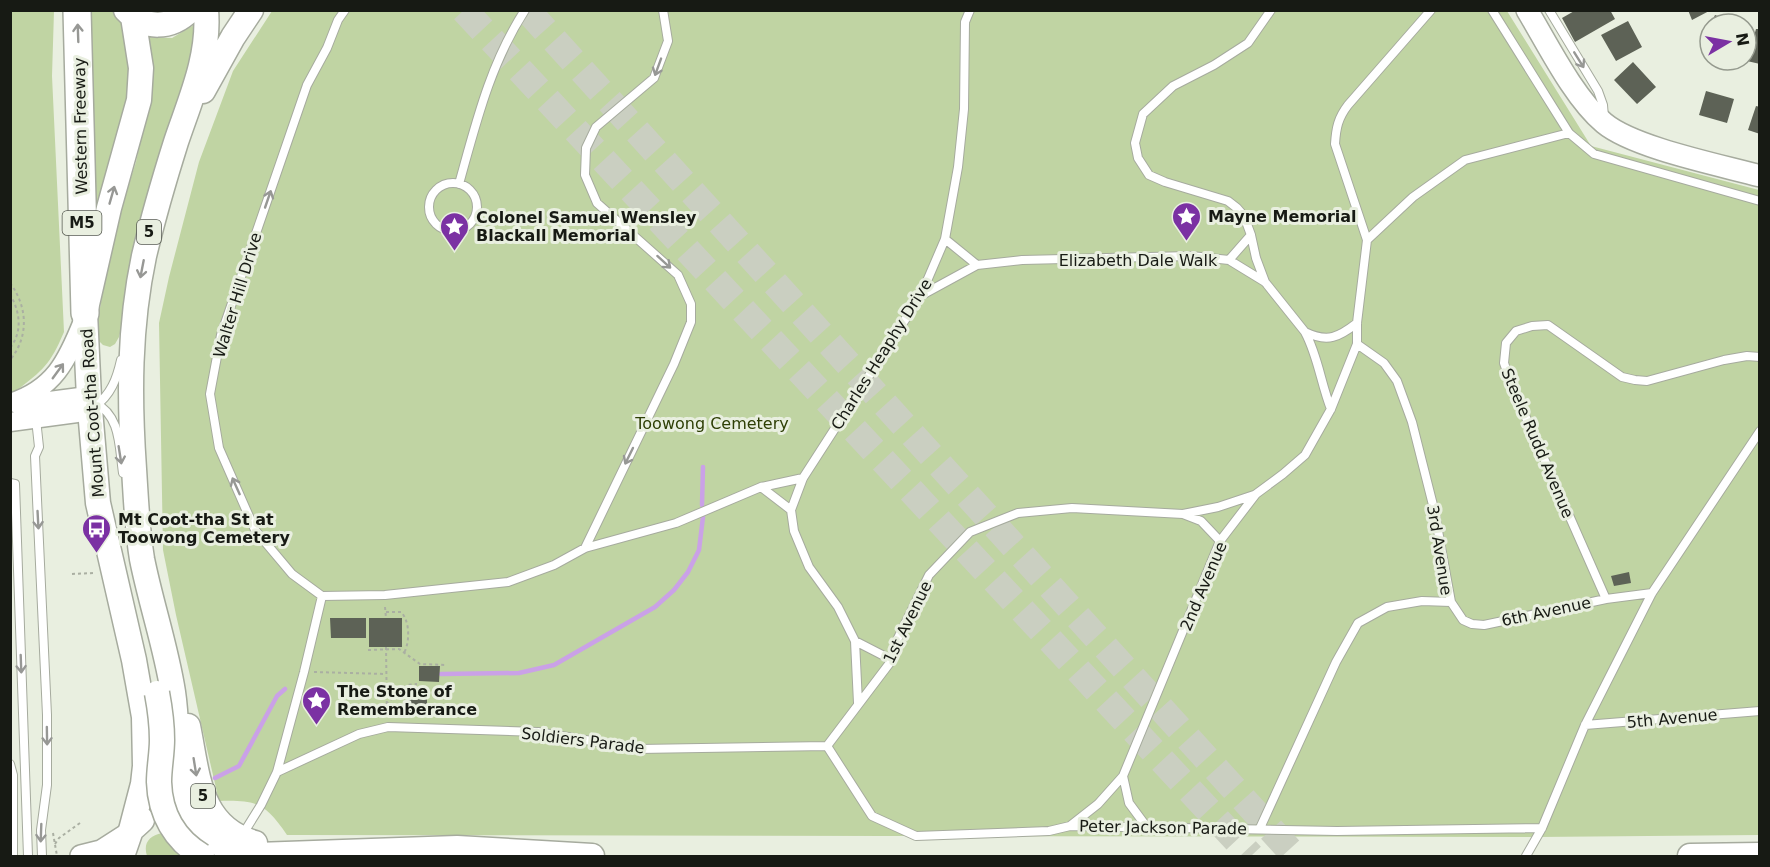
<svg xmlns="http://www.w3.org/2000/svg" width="1770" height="867" font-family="'DejaVu Sans',sans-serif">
<rect width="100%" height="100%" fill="#e9efe0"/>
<!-- green -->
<path fill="#c0d4a3" d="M11 11H54L52 76 64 332C50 365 43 370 16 391L11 392Z
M88 11H114L129 30 136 67 96 229Z
M272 11H1507L1591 146 1759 190V835L1537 837 287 835C265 803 257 800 219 801L176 615 163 550 159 323 169 277 199 162 233 71Z
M194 25 197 26V38L119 337 115 344 110 347 103 345 97 339 98 319 114 230 136 162 150 98 144 37 172 38Z
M162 833 193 856H147C143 843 149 836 162 833Z"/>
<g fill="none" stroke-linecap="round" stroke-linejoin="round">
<!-- stream -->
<path stroke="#caa1e7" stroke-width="4.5" d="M702 505 703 467
M441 674 519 673 554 665 655 607 674 590 688 572 699 550 703 517
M215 778 239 766 277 696 285 689"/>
</g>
<!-- building -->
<path fill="#5d6256" d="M1576 10H1610L1615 19 1575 42 1562 18Z
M1688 10H1711L1692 20Z
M1715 15 1737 24H1711Z
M1628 21 1642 47 1616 61 1601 35Z
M1756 29H1760V64L1747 61Z
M1633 62 1656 87 1637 104 1614 80Z
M1706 91 1734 99 1727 123 1699 115Z
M1756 106 1760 107V134L1748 130Z
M1629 572 1631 583 1614 586 1611 576Z
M330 618H366V638H331Z
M369 618H402V647H369Z
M419 666H440L439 682 419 681Z
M407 691H427V713L407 714Z"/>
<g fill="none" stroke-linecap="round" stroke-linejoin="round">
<!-- motorway-tunnel -->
<path stroke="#cacfc1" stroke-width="27" stroke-dasharray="27 14" stroke-linecap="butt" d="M464 10 1251 856
M527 10 1295 856"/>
<defs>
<path id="service" d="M1492 10 1569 133 1594 154 1760 201
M1549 10 1598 91 1603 105 1604 117
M429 207a24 24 0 1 1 48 0a24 24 0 1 1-48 0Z
M459 184C476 123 490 64 525 10
M1251 235 1244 216 1237 208 1228 201 1165 182 1149 175 1138 158 1135 143 1143 114 1173 86 1214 65 1248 43 1271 10
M1367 240 1413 197 1465 160 1569 133
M1229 260 1251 235 1256 258 1265 282
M977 265 1022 260 1191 256 1229 260 1265 282 1305 332
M922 295 977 265 945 239
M1357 344 1384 363 1397 381 1412 422 1434 509 1451 602 1463 620 1472 624 1484 625 1606 599 1652 593
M94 402C121 416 119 445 123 473
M95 406C111 395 117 378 121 360
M1331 409C1321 384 1318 356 1305 332 1328 343 1339 337 1357 323
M36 419 39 447 35 456 47 715V785L41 830 42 856
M10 483 15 484 28 856
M761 487 791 510 803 478 921 295 945 239 958 167 964 109 965 22 970 10
M791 510 794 531 809 567 838 607 855 641
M1220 541 1201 521 1183 514 1218 507 1254 495
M585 548 674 364 691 322V304L678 275 597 203 585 175 586 148 596 127 654 78 668 41 663 10
M322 596 292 574 255 530 219 448 210 394 221 335 307 85 327 48 338 20 345 10
M322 596 385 595 508 582 554 565 585 548 676 523 761 487 803 478
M1606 599 1512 386 1504 363 1506 343 1516 331 1532 326 1548 325 1622 377 1635 380 1647 381 1724 360 1747 356 1760 357
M858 703 855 641 892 660
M1585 725 1760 711
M827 746 872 816 916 836 1049 831 1070 826 1337 831 1542 828
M827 746 892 660 898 638 929 575 970 532 1018 513 1072 508 1183 514
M10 764 13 775V856
M277 772 359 734 388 727 538 732 639 749 827 746
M1123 776 1220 541 1256 494 1283 474 1305 455 1331 409 1357 344V323L1367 240 1335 144C1336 128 1338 118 1348 105L1431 10
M1070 826 1098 804 1123 776 1129 803 1146 826
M1260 828 1336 662 1358 623 1387 607 1422 601 1451 602
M243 834 261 805 277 772 304 672 322 596
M1526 856 1542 828 1585 725 1652 593 1760 431"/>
<path id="tertiary" d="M10 403C54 389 67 361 83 321
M19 405 80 397 89 398
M10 422 77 413 89 409"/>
<path id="secondary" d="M1527 10C1548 45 1574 98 1604 123 1634 148 1720 165 1760 176
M81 856 101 851 129 833"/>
<path id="trunk" d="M126 10C145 30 171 29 190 10
M203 91 233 37 251 10
M188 726C198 774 198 827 255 843
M196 825C172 783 180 738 173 692 166 647 151 604 142 559 137 529 136 499 134 469 129 397 129 327 144 256 153 218 164 180 176 142 190 100 210 57 206 10
M131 830 143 784 145 766 144 717 134 660 98 503 89 398 85 313 109 208 139 100 141 68 133 17
M205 835 230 850 257 855 457 848 592 856
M122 856 131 830 142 820
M1690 856 1760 855"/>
<path id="motorway" d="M77 10 85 313"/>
</defs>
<!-- service casing -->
<use href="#service" stroke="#a6ab9e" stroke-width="10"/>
<!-- tertiary casing -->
<use href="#tertiary" stroke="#a6ab9e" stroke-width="21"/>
<!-- secondary casing -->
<use href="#secondary" stroke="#a6ab9e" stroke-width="24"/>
<!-- trunk casing -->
<use href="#trunk" stroke="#a6ab9e" stroke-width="27"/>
<!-- motorway casing -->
<use href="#motorway" stroke="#a6ab9e" stroke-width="30"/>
<!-- path -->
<path stroke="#aaafa2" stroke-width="2" stroke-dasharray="3 3" stroke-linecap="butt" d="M10 283C28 307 29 337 10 360
M10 294C20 312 23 331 10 348
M72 574 95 573
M385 607 386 618
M386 612H401C410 621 410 642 404 653
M386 647 387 716
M368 650 399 649 420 664 445 665
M314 672 386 674
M386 704 407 685 417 684
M53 833 57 856
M55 844 59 838 80 823"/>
<!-- service -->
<use href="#service" stroke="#fff" stroke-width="8"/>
<!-- tertiary -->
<use href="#tertiary" stroke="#fff" stroke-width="18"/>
<!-- secondary -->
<use href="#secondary" stroke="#fff" stroke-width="21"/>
<!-- trunk -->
<use href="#trunk" stroke="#fff" stroke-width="24"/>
<!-- motorway -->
<use href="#motorway" stroke="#fff" stroke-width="27"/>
<defs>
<path id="trunk-bridge" d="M157 693C160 709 162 724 162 740 162 754 159 768 159 782 160 814 175 840 202 856"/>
</defs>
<!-- trunk-bridge casing -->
<use href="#trunk-bridge" stroke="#a6ab9e" stroke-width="27" stroke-linecap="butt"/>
<!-- trunk-bridge -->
<use href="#trunk-bridge" stroke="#fff" stroke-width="24"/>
</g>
<!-- one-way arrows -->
<defs><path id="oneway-shaft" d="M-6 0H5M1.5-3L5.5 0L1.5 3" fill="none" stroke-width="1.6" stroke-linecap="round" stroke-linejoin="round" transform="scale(1.5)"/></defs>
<g stroke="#979895">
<use href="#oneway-shaft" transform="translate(78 33) rotate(-92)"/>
<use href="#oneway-shaft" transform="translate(1579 60) rotate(58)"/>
<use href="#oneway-shaft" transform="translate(658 67) rotate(110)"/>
<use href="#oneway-shaft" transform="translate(112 195) rotate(-74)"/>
<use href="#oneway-shaft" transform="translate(268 199) rotate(-71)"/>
<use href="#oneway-shaft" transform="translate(664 262) rotate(42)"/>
<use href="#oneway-shaft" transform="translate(142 269) rotate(101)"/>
<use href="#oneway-shaft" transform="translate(58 371) rotate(-54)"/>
<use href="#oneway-shaft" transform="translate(120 455) rotate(81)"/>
<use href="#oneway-shaft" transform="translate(629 456) rotate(116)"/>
<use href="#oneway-shaft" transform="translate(236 486) rotate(-114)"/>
<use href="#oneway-shaft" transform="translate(38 520) rotate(87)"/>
<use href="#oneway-shaft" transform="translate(21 664) rotate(88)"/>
<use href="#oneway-shaft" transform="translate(47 736) rotate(89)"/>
<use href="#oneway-shaft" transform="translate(195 767) rotate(81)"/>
<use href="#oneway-shaft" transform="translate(41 833) rotate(92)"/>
</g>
<!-- icons -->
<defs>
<symbol id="sight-pin" viewBox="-11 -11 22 30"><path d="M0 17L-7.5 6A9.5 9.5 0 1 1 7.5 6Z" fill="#7b31a3" stroke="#e9efe0"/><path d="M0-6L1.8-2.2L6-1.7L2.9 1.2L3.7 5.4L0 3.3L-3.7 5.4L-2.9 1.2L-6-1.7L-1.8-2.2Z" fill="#fff"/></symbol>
<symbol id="bus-pin" viewBox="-11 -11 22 30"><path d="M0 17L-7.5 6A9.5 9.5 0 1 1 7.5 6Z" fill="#7b31a3" stroke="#e9efe0"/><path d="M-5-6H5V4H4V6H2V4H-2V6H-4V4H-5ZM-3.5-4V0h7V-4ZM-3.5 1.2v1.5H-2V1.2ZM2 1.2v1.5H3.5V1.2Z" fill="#fff"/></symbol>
</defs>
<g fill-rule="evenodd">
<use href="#sight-pin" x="1170" y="200" width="33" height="45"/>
<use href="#sight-pin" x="438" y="210" width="33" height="45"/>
<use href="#bus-pin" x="80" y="512" width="33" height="45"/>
<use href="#sight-pin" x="300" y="684" width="33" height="45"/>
</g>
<g text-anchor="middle" stroke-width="6" stroke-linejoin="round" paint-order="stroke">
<!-- shield labels -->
<g fill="#e9efe0" stroke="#565a51" stroke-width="1.5">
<rect x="62.5" y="211" width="39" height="24" rx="4.5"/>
<rect x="137" y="220" width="24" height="24" rx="4.5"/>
<rect x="191" y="784" width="24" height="24" rx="4.5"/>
</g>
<g font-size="15" font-weight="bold" fill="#171a14">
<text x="82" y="228">M5</text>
<text x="149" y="237">5</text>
<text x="203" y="801">5</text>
</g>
<!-- street labels -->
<g font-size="16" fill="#171a14" stroke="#e9efe0">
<text transform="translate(80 126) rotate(-91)" y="6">Western Freeway</text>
<text x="1138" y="266">Elizabeth Dale Walk</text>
<text transform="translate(237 295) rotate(-73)" y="6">Walter Hill Drive</text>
<text transform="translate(881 354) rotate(-58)" y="6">Charles Heaphy Drive</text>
<text transform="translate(92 413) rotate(-94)" y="6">Mount Coot-tha Road</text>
<text transform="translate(1538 443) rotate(67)" y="6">Steele Rudd Avenue</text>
<text transform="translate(1440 550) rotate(81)" y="6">3rd Avenue</text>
<text transform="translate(1203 586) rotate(-67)" y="6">2nd Avenue</text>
<text transform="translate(1546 611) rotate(-12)" y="6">6th Avenue</text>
<text transform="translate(907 622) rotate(-64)" y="6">1st Avenue</text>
<text transform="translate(1672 718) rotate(-5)" y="6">5th Avenue</text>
<text transform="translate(583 740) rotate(7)" y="6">Soldiers Parade</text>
<text transform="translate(1163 827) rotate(1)" y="6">Peter Jackson Parade</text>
</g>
<!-- poi labels -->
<g font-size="16" font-weight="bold" fill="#171a14" stroke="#e9efe0" text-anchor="start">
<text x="1208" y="222">Mayne Memorial</text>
<text x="476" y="223">Colonel Samuel Wensley<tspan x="476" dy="18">Blackall Memorial</tspan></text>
<text x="118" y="525">Mt Coot-tha St at<tspan x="118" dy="18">Toowong Cemetery</tspan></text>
<text x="337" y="697">The Stone of<tspan x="337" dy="18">Rememberance</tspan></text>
</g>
<!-- park labels -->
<g font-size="16" fill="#2e3f05" stroke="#e9efe0">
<text x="712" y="429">Toowong Cemetery</text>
</g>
</g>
<!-- border -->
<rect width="1770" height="867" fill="none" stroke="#171a14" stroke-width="24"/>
<!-- north arrow -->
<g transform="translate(1728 42) rotate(80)"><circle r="28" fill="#e9efe0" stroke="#959a8e" stroke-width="1.5"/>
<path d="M0-4.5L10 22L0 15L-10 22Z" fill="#7b31a3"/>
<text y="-9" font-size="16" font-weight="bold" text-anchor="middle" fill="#171a14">N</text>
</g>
</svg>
